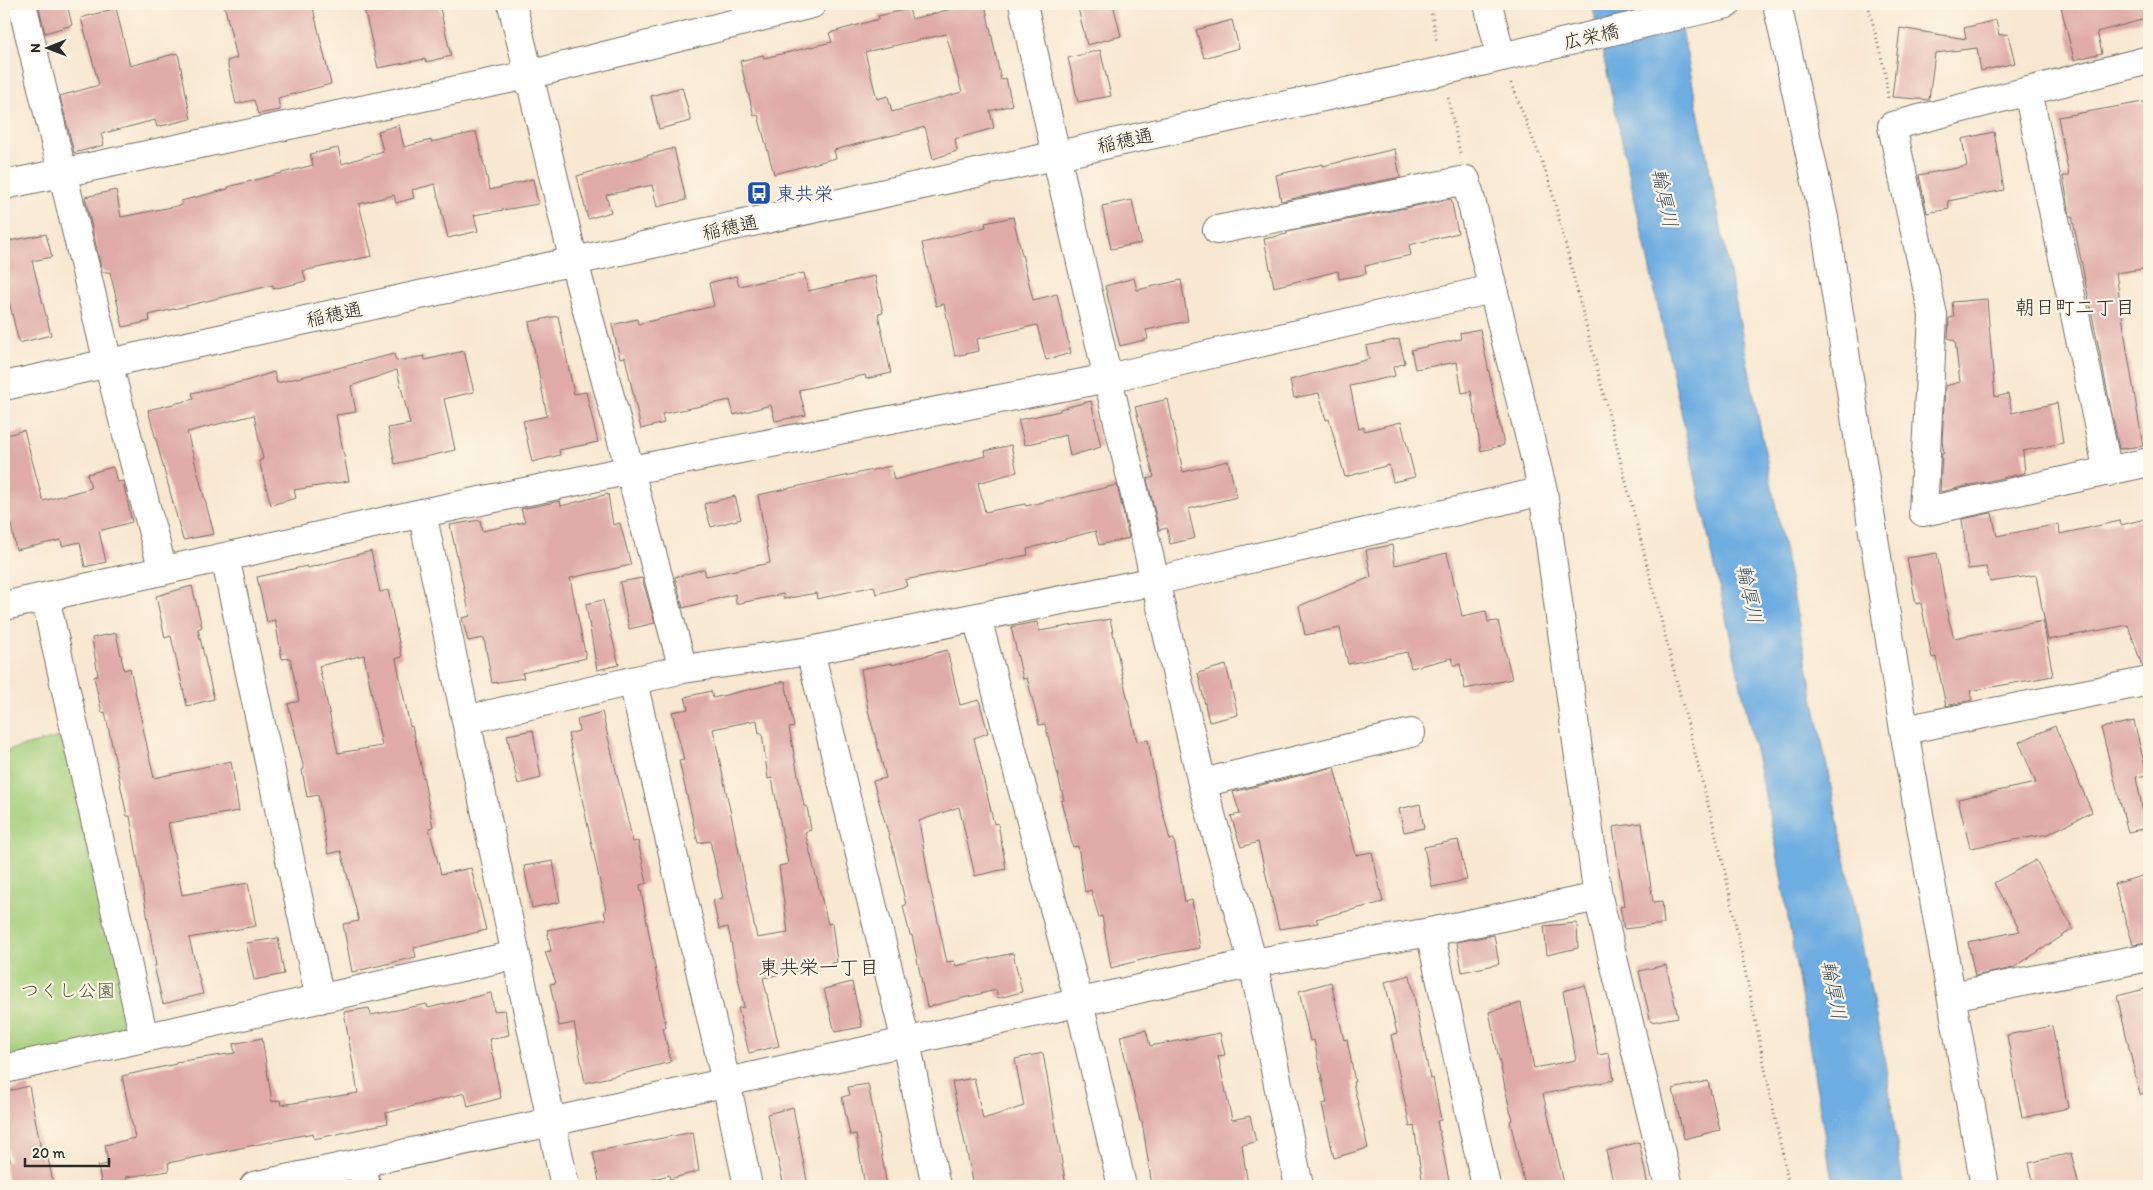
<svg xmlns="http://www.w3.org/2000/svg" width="2153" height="1190" font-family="Itim,'Klee One',sans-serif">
<rect width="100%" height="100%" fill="#fcf5e5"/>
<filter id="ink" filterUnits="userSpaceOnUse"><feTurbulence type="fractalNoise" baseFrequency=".02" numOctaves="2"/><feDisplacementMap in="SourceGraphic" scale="10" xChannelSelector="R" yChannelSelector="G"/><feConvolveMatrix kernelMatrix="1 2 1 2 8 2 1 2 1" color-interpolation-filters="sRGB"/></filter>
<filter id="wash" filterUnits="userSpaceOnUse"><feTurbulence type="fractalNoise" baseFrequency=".0096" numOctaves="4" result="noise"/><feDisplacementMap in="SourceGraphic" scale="20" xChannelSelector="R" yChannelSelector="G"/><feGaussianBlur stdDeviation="1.12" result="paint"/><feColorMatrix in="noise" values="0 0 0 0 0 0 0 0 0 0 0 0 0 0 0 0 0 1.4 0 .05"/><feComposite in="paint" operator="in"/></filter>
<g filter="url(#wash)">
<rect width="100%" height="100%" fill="#f8e8d1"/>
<!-- green -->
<path fill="#a3cd79" stroke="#677c52" d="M75 733 144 1038 4 1069V751Z"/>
<!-- water -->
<path fill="#6eade1" stroke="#4c6c86" d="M1592 4H1677L1885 1062 1903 1186H1833L1776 846Z"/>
<g id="blocks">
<!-- building -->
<path fill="#dfaaa7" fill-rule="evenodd" d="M38 4H67L72 25 45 33Z
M224 4H312L331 84 278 98 280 110 258 114 254 100 236 104 227 61 237 58Z
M363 4H439L451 56 426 62 425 59 378 68Z
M971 4H985L1001 80 1006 78 1012 105 990 111 994 128 955 139 957 151 933 159 925 127 834 150 836 158 774 174 758 115 754 116 740 61 763 55 764 58 832 42 829 33 879 19 878 16 909 9 912 19ZM946 34 962 92 892 112 888 96 877 99 865 52Z
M1077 4H1113L1121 36 1087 45Z
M2075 4H2149V18L2097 32 2102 53 2074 60 2061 7Z
M116 8 130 66 178 53 191 119 157 127 155 120 101 134 104 145 74 153 60 96 99 85 81 18Z
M1232 20 1239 48 1204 58 1196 30Z
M1996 20 1999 35 2008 34 2015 63 1981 71 1977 48 1935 53 1929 100 1892 97 1900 28 1966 39 1964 28Z
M1100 50 1111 96 1078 102 1068 58Z
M682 87 691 121 659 129 651 96Z
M2149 101V268L2116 273 2127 350 2143 446 2119 449 2072 216H2070L2067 198 2063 176H2069L2058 117Z
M399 125 404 147 431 140V142L476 132 490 190 533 179 538 204 474 215 478 231 448 238 435 184 412 190 414 198 396 203 394 195 359 204 372 256 303 271 306 281 273 289V285L149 315 150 321 123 327 110 272H102L85 197 116 190 121 217 182 205 181 201 228 189V187L313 165 310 154 338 148 342 164 383 151 378 131Z
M1994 132 2004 190 1948 201 1949 209 1927 213 1919 175 1967 166 1962 139Z
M674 148 686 200 657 207 652 185 606 195 611 212 588 219 577 176Z
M1395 149 1400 177 1281 201 1276 175 1323 164V166Z
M1451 199 1458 233 1409 245 1411 255 1365 266 1366 274 1339 279 1338 271 1274 287 1264 239 1287 234V232Z
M1132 200 1141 243 1111 249 1102 206Z
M1013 217 1033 300 1057 294 1071 353 1046 360 1037 325 977 339 979 351 955 356 944 304 936 306 922 243 986 227 985 223Z
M46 234 52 257 32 261 51 335 19 343 4 280V242Z
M804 273 808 291 875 276 883 313 878 314 891 373 866 379 865 375 799 390 806 415 775 421 771 405 734 415 730 400 662 414 664 423 641 429 625 357 620 358 612 325 637 319 638 324 714 306 709 283 736 276 739 286Z
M1134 278 1137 290 1181 280 1188 321 1146 330 1148 339 1120 346 1105 286Z
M1987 299 1995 397 2008 394 2012 413 2057 403 2063 443 2023 451 2025 473 1940 492 1942 454 1944 453 1942 441 1945 386 1960 382 1955 341 1948 338 1949 318 1954 317 1952 302Z
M558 316 574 394 586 392 598 442 559 450 560 455 532 462 523 421 547 416 529 322Z
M1480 329 1504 445 1481 451 1471 391 1462 393 1457 362 1415 369 1411 350 1461 339 1460 333Z
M1399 339 1405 363 1393 367 1395 376 1350 386 1359 429 1364 427V431L1401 422 1415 477 1393 482 1389 465 1345 477 1329 419 1326 420 1319 393 1294 398 1290 380 1369 359 1366 346Z
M464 351 474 392 444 399 455 450 395 464 388 428 410 424 397 370 351 386 356 412 336 415 349 481 294 490 296 498 271 505 259 461 263 459 254 415 187 432 214 534 183 540 148 410 194 399 192 393 246 381 274 372 277 383 394 354 396 361 424 356 425 360Z
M1168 399 1183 472 1228 461 1237 497 1188 509 1195 538 1170 544 1167 528 1159 530 1147 479 1154 477 1135 407Z
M1091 401 1101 447 1070 456 1066 435 1025 445 1018 420 1060 411V409Z
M24 430 43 501 91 488 87 474 113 467 117 482 123 481 132 522 99 531 106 562 85 567 80 542 62 546 61 540 16 550 4 489V436Z
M1011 445 1017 472 978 483 985 512 1025 504 1026 506 1117 485 1129 538 1099 545 1095 531 1027 549 1028 555 905 580 907 586 876 594 874 586 817 599 816 593 784 599 783 594 736 604 735 594 683 608 675 577 704 569 706 576 770 563 758 495 891 466 894 480 986 456 985 451Z
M608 494 613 525 620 523 631 565 570 578 586 658 522 673 524 678 492 683 484 638 468 641 462 618 470 616 450 525 480 520 482 531 525 522 521 509 560 501 561 506Z
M735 496 741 519 711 527 704 504Z
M1992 513 1997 536 2059 524 2060 534 2120 521 2121 525 2149 518V666H2142L2128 625 2048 640 2036 575 1990 582 1986 567 1968 569 1962 519Z
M1392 545 1395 565 1447 553 1462 616 1486 611 1488 622 1498 621 1512 679 1465 689 1460 664 1454 666 1452 658 1411 668 1407 652 1348 664 1340 628 1305 635 1299 606 1371 577 1366 550Z
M371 551 380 592 388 590 402 657 396 659 410 727 412 726 422 770 433 827 429 828 441 874 471 868 486 930 414 948 416 957 352 972 343 924 359 921 341 851 328 854 318 795 307 797 302 770 304 769 288 704 299 701 290 658 282 659 275 620 267 622 257 577 307 566 308 568ZM364 655 382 746 338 753 319 666Z
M1937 553 1948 617 1954 638 2043 621 2053 676 1970 691 1972 700 1946 706 1936 657 1932 658 1921 603 1916 604 1907 558Z
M642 578 655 623 629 629 620 582Z
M192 586 202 627 198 629 214 699 187 706 171 636 165 638 156 596Z
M603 600 619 665 597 670 586 604Z
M1110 619 1137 742 1148 740 1157 790 1170 840 1174 839 1185 902 1192 900 1200 948 1160 955 1111 968 1102 916 1099 917 1091 890 1085 892 1078 846 1073 847 1061 801 1064 800 1045 724 1039 725 1027 678 1023 679 1011 627 1037 622 1039 631Z
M116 633 124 670 130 668 154 778 231 761 239 811 168 823 182 895 248 883 256 926 189 938 203 994 163 1004 154 966H156L130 816H127L105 712 102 713 94 677 98 676 92 638Z
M947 650 960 705 979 700 988 733 974 738 994 824 998 823 1006 869 975 876 959 807 919 821 930 886 947 962 954 961 956 966 1013 953 1022 992 998 998 996 990 927 1007 912 935H910L903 906 906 905 894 853 873 781 886 778 868 710 861 669 892 663V665Z
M1226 665 1238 715 1209 722 1198 673Z
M785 681 794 727 789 728 804 806H807L811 830 805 832 828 924 832 923 837 962 763 978 779 1046 749 1053 738 1008 744 1007 728 927 719 929 713 900 723 898 710 841 698 843 679 761 684 760 672 712 688 709 685 697 711 691 713 698ZM757 720 759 734 762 733 768 779 772 778 788 864 779 866 788 933 757 938 713 729Z
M602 712 633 842 638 841 647 883 640 885 666 1027 663 1028 671 1062 585 1083 574 1023 559 1026 550 984 556 983 545 952 551 951 547 930 606 919 604 911 606 910 568 734 579 731 577 719Z
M2134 721 2147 775 2136 777 2146 828 2128 832 2101 728Z
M2055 726 2092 812 2048 834 1970 848 1958 799 2036 783 2019 742Z
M533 730 541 778 518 784 507 735Z
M1334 767 1356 855 1372 852 1383 902 1316 919 1318 923 1279 929 1258 842 1241 847 1231 816 1240 814 1233 792Z
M1420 804 1424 828 1404 832 1399 809Z
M1642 823 1653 902 1662 901 1664 924 1624 929 1620 907 1624 906 1613 827Z
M1458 840 1467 880 1432 887 1424 847Z
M2036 860 2073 929 2013 968 1975 976 1968 942 2020 931 1994 883Z
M553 861 560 902 532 908 524 866Z
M2149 874V942L2133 944 2114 884Z
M1577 923 1578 948 1547 955 1544 926Z
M1494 935 1499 964 1462 972 1457 942Z
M278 938 284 974 254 980 246 943Z
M1666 965 1678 1017 1651 1022 1639 971Z
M1410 975 1430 1079 1433 1078 1441 1120 1437 1121 1450 1186H1423L1414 1126 1410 1127 1391 1035 1397 1033 1385 982Z
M852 982 862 1027 835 1032 824 989Z
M1331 982 1344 1040 1347 1039 1355 1082H1353L1368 1148 1334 1158 1322 1104 1327 1103 1314 1040 1310 1041 1299 991Z
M1585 985 1598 1055 1609 1053 1614 1080 1543 1094 1564 1183 1551 1186H1525L1510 1121 1512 1120 1489 1012 1521 1003 1534 1068 1576 1060 1563 991Z
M2149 988V1094L2140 1095 2117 996Z
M491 993 494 1011 505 1010 509 1035 489 1039 501 1098 468 1107 465 1093 386 1113 388 1123 314 1139 313 1133 168 1163 169 1171 126 1177 128 1186H102L98 1166 108 1164 105 1145 135 1138 122 1076 176 1064V1062L235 1053 233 1044 262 1038 272 1102 280 1100 281 1105 358 1093 344 1012 369 1008 371 1015 427 1004 428 1008Z
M2052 1026 2068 1108 2022 1118 2007 1035Z
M1146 1030 1150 1046 1220 1033 1225 1055 1218 1056 1232 1120 1250 1116 1256 1142 1242 1145 1248 1186H1152L1142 1121H1140L1120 1036Z
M1043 1053 1066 1186H974L952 1082 974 1078 983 1119 1024 1106 1015 1059Z
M1708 1081 1720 1130 1684 1139 1673 1089Z
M868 1084 879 1140 887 1186H865L856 1134 850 1135 842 1097 850 1095 848 1087Z
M29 1086 43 1160 48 1159 54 1186H9L4 1162 10 1161 4 1133V1092Z
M793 1107 808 1186H784L767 1114Z
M693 1132 699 1171 670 1179 669 1175 627 1186H600L593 1152Z
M1639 1142 1648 1186H1614L1606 1151Z
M2071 1153 2079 1186H2034L2029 1163Z"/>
</g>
</g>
<g filter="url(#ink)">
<use href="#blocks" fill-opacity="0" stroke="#736d65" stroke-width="1"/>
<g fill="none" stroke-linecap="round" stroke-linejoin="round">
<defs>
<path id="minor" d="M22 4 108 363 163 571
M512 4 574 262 683 669
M1023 4 1056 155 1202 783 1253 963 1299 1186
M1488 4 1501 57
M1777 4 1824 218 1904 730 1985 1186
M2149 60 1892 126 1933 315 1923 512 2149 462
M2028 91 2108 472
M4 185 528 75 812 4
M1217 230 1466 180 1543 491 1598 897 1669 1186
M422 513 565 1186
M225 557 320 999
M45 597 144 1038
M4 606 422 513 631 470 1108 378 1492 289
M977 618 1079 1002 1122 1186
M810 651 906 1042 936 1186
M633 682 726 1082 748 1186
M466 720 683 669 810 651 1155 581 1543 491
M1904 730 2149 681
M1202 783 1411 733
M1430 932 1486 1186
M1253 963 1430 932 1598 897
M1952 996 2149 957
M4 1069 516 955
M361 1163 366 1186"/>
<path id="tertiary" d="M4 386 1442 71 1727 4
M254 1186 551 1122 1253 963"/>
</defs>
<!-- minor casing -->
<use href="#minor" stroke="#736d65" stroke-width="30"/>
<!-- tertiary casing -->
<use href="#tertiary" stroke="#736d65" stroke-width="30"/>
<!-- path -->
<path stroke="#736d65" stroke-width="3" stroke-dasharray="1 4" stroke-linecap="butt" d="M1430 4 1437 43
M1868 4 1885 72 1888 98
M1511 83 1549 180 1724 867 1789 1186
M1448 98 1460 153"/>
<!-- minor -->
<use href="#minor" stroke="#fff" stroke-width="28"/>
<!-- tertiary -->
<use href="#tertiary" stroke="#fff" stroke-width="28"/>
</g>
</g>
<!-- icons -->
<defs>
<symbol id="bus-square" viewBox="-11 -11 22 22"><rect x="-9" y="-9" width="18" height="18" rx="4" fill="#1a4fb4" stroke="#fcf5e5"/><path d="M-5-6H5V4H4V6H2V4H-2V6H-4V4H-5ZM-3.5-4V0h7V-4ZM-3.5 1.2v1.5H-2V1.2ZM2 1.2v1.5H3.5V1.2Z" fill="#fff"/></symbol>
</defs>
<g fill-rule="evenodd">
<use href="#bus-square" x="745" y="179" width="28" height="28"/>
</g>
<g text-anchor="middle" stroke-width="4.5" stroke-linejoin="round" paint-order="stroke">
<!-- street labels -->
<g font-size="19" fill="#2b2b2b" stroke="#fcf5e5">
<text transform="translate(1591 36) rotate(-13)" y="7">広栄橋</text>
<text transform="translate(1125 140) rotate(-12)" y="7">稲穂通</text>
<text transform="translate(730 227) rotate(-12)" y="7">稲穂通</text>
<text transform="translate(334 314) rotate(-12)" y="7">稲穂通</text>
</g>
<!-- transit labels -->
<g font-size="19" fill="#164399" stroke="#fcf5e5" text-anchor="start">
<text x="776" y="200">東共栄</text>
</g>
<!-- park labels -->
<g font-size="19" fill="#4f5c42" stroke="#fcf5e5">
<text x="68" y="997">つくし公園</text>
</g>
<!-- water labels -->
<g font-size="20" font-style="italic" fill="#42586b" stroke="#fcf5e5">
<text transform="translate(1665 198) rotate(78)" y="7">輪厚川</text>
<text transform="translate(1750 594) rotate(78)" y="7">輪厚川</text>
<text transform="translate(1834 990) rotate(79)" y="7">輪厚川</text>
</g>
<!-- neighbourhood labels -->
<g font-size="20" fill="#2b2b2b" stroke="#fcf5e5">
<text x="2075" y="314">朝日町二丁目</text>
<text x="819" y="974">東共栄一丁目</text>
</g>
</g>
<!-- margin -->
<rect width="2153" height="1190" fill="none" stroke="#fcf5e5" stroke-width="20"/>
<!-- north arrow -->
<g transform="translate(48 48) rotate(269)" stroke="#fcf5e5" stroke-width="4" paint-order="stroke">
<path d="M0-4L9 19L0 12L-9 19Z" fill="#2b2b2b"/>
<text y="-8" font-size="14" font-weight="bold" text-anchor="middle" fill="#2b2b2b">N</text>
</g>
<!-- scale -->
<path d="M25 1158v8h84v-8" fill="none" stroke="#2b2b2b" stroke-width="2.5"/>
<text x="32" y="1158" font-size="15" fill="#2b2b2b" stroke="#fcf5e5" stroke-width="4" paint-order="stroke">20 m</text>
</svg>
